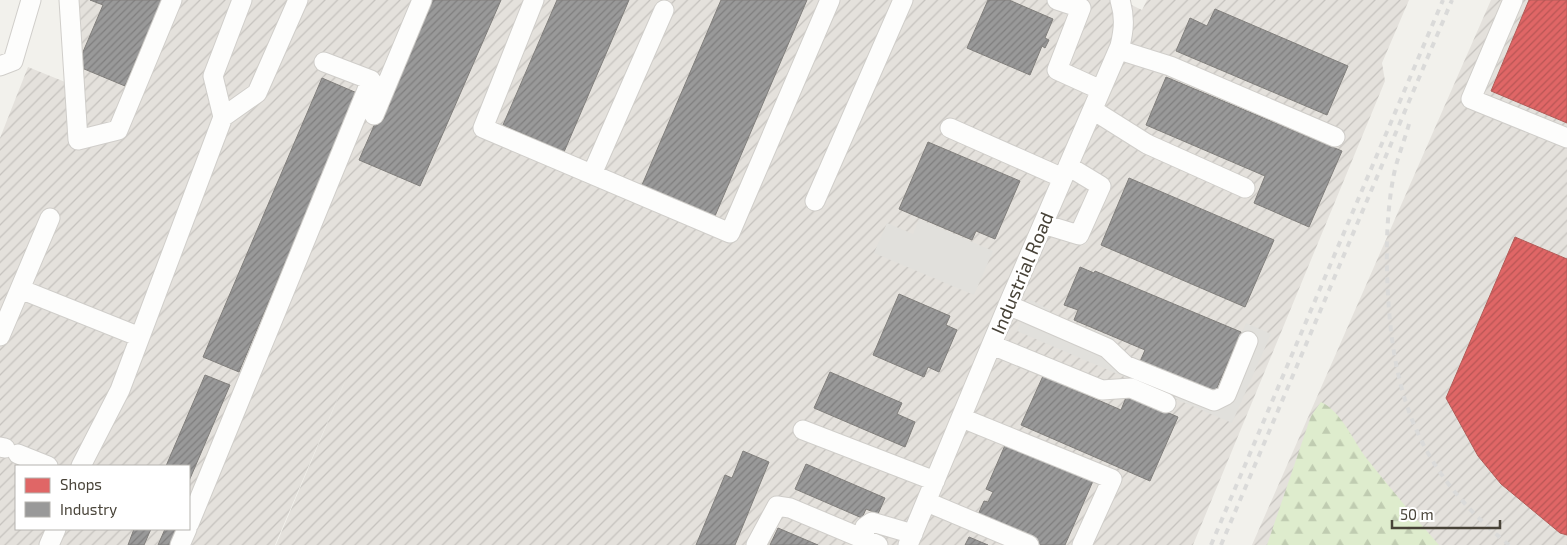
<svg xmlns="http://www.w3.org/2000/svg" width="1567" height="545" font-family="'Exo 2',sans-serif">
<defs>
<pattern id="industrial-furrows" width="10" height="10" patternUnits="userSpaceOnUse" patternTransform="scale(1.25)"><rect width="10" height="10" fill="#e4e1dc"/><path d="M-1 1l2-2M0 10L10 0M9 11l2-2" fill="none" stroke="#c5c2be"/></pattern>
<pattern id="forest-firs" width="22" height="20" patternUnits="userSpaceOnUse" patternTransform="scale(1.25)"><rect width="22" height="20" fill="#deeccd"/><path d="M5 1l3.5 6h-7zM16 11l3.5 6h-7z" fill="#c0ccb1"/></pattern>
<pattern id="shops-hatch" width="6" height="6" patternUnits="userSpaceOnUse" patternTransform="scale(1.25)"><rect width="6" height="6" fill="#e06666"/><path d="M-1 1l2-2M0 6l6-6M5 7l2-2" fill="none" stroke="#b85655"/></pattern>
<pattern id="industry-hatch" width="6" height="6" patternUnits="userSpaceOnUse" patternTransform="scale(1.25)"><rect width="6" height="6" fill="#999"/><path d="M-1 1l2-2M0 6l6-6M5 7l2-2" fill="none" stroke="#7f7e7e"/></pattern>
</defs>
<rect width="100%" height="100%" fill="#f2f1ec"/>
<!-- industrial -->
<path fill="url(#industrial-furrows)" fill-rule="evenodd" d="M65 0H1121L1142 10 1147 0H1409L1382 63 1385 81 1193 545H276L354 360 275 545H0V138L28 67 70 84ZM16 466H189V529H16Z
M1491 0H1567V545H1252Z"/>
<!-- forest -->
<path fill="url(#forest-firs)" d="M1321 402C1342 412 1353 441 1367 459 1390 488 1414 517 1439 545H1267L1311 416Z"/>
<!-- parking -->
<path fill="#e1e0dc" d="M919 219 993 251 974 295 874 253 887 223 913 234Z
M1031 300 1050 310 1049 313 1115 338 1110 349 1214 395 1246 323 1271 334 1232 423 1017 331Z"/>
<!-- shops -->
<path fill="url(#shops-hatch)" stroke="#b25c58" d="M1529 0H1567V123L1491 91Z
M1515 237 1567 259V535L1560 533 1501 484 1478 456 1446 398Z"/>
<!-- industry -->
<path fill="url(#industry-hatch)" stroke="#817f7c" d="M90 0H162L125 86 77 66 103 5Z
M429 0H501L420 186 359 160Z
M557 0H629L564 152 503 125Z
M721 0H807L715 216 642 185Z
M988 0H1009L1053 19 1045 38 1049 40 1045 48 1042 46 1030 75 967 48Z
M1215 9 1348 66 1327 115 1176 51 1190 18 1207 26Z
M1166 77 1342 151 1309 227 1254 203 1265 176 1146 125Z
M322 78 357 93 239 372 203 357Z
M928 142 1020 181 995 239 976 231 972 240 899 209Z
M1129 178 1274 240 1245 307 1101 245Z
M1080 267 1094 273 1095 271 1241 332 1214 395 1139 364 1145 350 1074 320 1078 310 1064 305Z
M899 294 950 316 946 325 957 330 939 372 928 367 924 377 873 355Z
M830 372 902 403 897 414 915 422 905 447 814 408Z
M205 375 230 385 189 481V466H166Z
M1043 376 1121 410 1127 395 1178 417 1150 481 1021 425Z
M1006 443 1093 481 1065 545H1042L977 517 984 501 988 502 993 492 986 489Z
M743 451 769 462 735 545H696L725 475 732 478Z
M806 464 885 498 878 514 866 509 862 518 795 489Z
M778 528 818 545H770Z
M134 529H151L144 545H128Z
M165 529H178L171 545H158Z
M969 537 988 545H965Z"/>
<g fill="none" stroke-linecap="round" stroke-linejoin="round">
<defs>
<path id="minor" d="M69 0 78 140 118 130 172 0
M534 0 483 128 730 233 830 0
M1057 0 1081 8 1057 70 1101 90
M1513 0 1471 99 1567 138
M1119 50 1170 66 1335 137
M0 66 13 61 31 0
M1093 110 1147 144 1245 188
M374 115 422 0
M223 117 257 93 298 0
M950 128 1063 178
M592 174 664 10
M815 201 903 0
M50 218 20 289 140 337
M1043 224 1079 235 1101 186 1068 166
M1008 305 1107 348 1125 365 1214 401 1226 395 1248 341
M0 336 20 289
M992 345 1102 390 1131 388 1166 403
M962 418 1112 479 1082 545
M803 430 935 481
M0 447 5 448
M18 454 48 466
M81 466 120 390 223 117 213 76 242 0
M927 502 1029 545
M189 524 371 80 324 62
M864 539 865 527 872 522 913 534
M49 545 56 529
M180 545 187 529
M756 545 777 506 790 508 878 545
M908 545 1008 305 1120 46C1124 29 1125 17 1120 0"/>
</defs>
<!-- minor casing -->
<use href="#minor" stroke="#d0ceca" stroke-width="21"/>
<!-- minor -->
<use href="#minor" stroke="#fdfdfc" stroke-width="19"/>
<!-- rail -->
<path stroke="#dadad9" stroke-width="4" stroke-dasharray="6 6" stroke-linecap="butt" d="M1409 124C1404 142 1396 161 1393 179 1386 218 1386 256 1388 295 1394 404 1423 475 1509 545
M1211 545 1443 0
M1221 545 1452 0"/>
</g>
<g text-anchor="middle" stroke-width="5" stroke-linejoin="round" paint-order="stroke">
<!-- street labels -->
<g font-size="19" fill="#484338" stroke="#fff">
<text transform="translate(1022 273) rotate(-67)" y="7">Industrial Road</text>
</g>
</g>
<!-- legend -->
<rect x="15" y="465" width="175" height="65" fill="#ffffff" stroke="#b6b4af"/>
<rect x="25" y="478" width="25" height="15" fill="#e06666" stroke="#b6b4af"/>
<text x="60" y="490" font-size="15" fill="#484338">Shops</text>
<rect x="25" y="502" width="25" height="15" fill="#999999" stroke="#b6b4af"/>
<text x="60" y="515" font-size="15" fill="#484338">Industry</text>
<!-- scale -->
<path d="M1392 520v8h108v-8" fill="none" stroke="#484338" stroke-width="2.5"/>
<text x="1400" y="520" font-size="15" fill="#484338" stroke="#ffffff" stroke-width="4" paint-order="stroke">50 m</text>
</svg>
